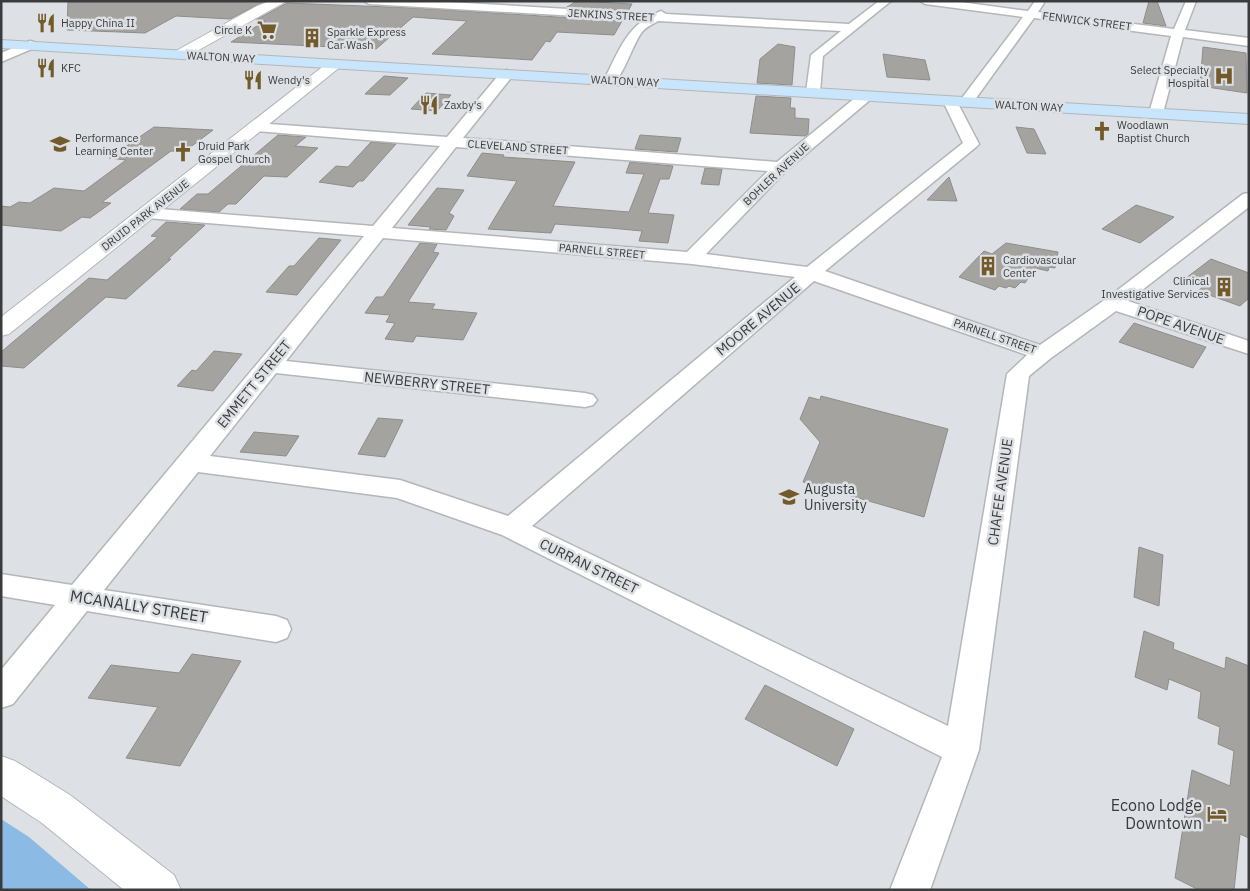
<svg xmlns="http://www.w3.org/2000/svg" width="1250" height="891" font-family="'IBM Plex Sans',sans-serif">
<rect width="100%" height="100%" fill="#dde0e4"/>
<!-- green -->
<path fill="#8bbbe5" d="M1 819 29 837 91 890H1Z"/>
<!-- building -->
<path fill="#a5a39f" stroke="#8f8d89" d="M68 1H253L263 2 230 19 176 16 145 33 67 30Z
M577 1 632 4 628 11 567 7Z
M1149 1H1157L1166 26 1143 23Z
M287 3 414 8 622 21 614 35 557 32 550 42 546 41 532 60 432 54 467 21 413 17 376 49 231 42 265 21 256 20Z
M778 44 795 47 792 85 757 83 760 59Z
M1203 47 1246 53 1247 93 1200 86Z
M883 54 925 60 930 80 887 77Z
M384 76 408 78 390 95 365 94Z
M426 93 451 95 437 111 411 109Z
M756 96 791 98 790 108H795V118L809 119 808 134 805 136 750 133Z
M154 127 213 130 184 152 171 151 102 202 111 203 90 218 82 217 61 231 1 225V206L10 207 19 202 30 203 54 188 84 191 126 160 109 158Z
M1016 127 1034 129 1046 154 1027 153Z
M278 135 306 137 295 146 318 148 287 177 264 176 236 204H228L219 212 180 209 197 194H208Z
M640 135 681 138 677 152 635 149Z
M371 142 396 144 363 181H359L353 187 319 182 336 166 348 167Z
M482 153 504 155 503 157 575 162 553 206 629 212 644 174 626 173 630 162 673 166 669 179H660L648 213 674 215 668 243 639 241 642 231 610 228 555 224 551 233 488 229 517 181 467 176Z
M705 168 722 169 719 185 701 184Z
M949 177 957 201 927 200Z
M437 188 464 190 449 213 454 216 446 230 429 229 431 227 408 225Z
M1136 205 1174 217 1140 243 1102 229Z
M166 222 205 225 168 259H171L126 299 106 297 24 368 1 366V352L89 278 107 280 158 237 151 236Z
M319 238 341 240 297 295 266 292 289 266H294Z
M420 243 437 244 433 252 439 253 408 302 435 304 432 309 477 313 463 340 416 336 413 342 385 339 395 323 386 322 390 315 365 313 376 297H383Z
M1006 243 1058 252 1055 268 1049 267 1048 271 1035 268 1025 283 1021 282 1015 288 1009 286 1006 288 999 286 995 290 959 277 984 251 992 254Z
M1211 259 1249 273V298L1240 306 1198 291 1205 285 1186 278Z
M1134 323 1206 347 1193 368 1119 342Z
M214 351 242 354 213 391 177 386 192 370 196 371Z
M821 396 948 429 924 517 803 482 820 442 800 419 809 397 820 400Z
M378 418 403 420 385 457 358 454Z
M254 432 299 436 286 456 240 452Z
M1139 547 1163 555 1159 606 1134 597Z
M1144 631 1174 643 1173 649 1225 669 1226 657 1249 666V838L1240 834 1234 890H1199L1175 878 1192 770 1230 786 1234 751 1218 744 1220 727 1198 718 1201 692 1169 679 1167 690 1135 677Z
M192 654 241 661 180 766 126 758 158 707 88 698 111 665 179 673Z
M765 685 854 729 837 766 745 719Z"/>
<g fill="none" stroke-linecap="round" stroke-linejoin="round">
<defs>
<path id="minor" d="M364 1H431L654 14 661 11 666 14 849 24 879 1H891L823 56 820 92 813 96 806 92 811 55 841 31 658 21C653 24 646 27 642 32 633 43 622 81 611 84L604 80C615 59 624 33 644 20L369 4Z
M920 1H953L1028 11 1035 1H1043L1044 3 1038 12 1174 29 1186 1H1196L1185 30 1249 38V46L1183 37 1163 113 1161 116H1151L1149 113 1171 36 1034 18 971 105 966 106 959 102 1023 17 925 4Z
M30 41 34 42 36 45 34 48 1 62V53Z
M507 70 514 74 463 138 777 162 861 93H871L873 96 871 99 787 170 706 254 807 267 963 143 943 101 945 98H955L979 144 976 147 825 271 1040 345 1106 299 1243 194 1249 193V207L1128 301 1249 341V354L1116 311 1051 358 1029 376 979 750 930 890H890L942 757 502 535 397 498 198 472 104 590 276 616 287 620 291 629 287 638 276 642 87 611 13 704 1 708V670L55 605 1 596V574L72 585 364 236 147 218 141 217 138 213 141 209 147 208 373 226 440 146 256 131 251 130 249 127 251 124 256 123 447 137 502 71ZM456 147 768 171 687 252 392 228ZM383 238 692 264 795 277 508 516 400 480 210 456 276 373 585 407 593 405 597 400 593 395 585 393 286 361ZM814 281 1027 355 1007 374 948 726 532 526Z"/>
<path id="tertiary" d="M270 1H287L186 57 181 58 174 54 176 51 257 6Z
M335 60 342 64 340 67 9 334 1 336V317L330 61Z
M1 756 15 761 70 795 174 875 181 890H124L42 823 1 796Z"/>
<path id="secondary" d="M1 40 1249 114V124L1 48Z"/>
</defs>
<!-- minor casing -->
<use href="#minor" stroke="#b3b6ba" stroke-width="3"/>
<!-- tertiary casing -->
<use href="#tertiary" stroke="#b3b6ba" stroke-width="2"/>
<!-- secondary casing -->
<use href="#secondary" stroke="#b3b6ba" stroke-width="2"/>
<!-- minor -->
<use href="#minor" fill="#fff" fill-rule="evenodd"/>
<!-- tertiary -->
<use href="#tertiary" fill="#fff" fill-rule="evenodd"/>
<!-- secondary -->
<use href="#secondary" fill="#c8e5fb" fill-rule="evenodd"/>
</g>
<!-- icons -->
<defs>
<symbol id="restaurant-bare" viewBox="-9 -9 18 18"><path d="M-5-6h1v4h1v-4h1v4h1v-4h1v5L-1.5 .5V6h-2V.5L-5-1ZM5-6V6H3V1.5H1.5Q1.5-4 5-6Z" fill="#725a2b" stroke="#dde0e4" stroke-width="2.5" paint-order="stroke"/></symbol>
<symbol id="supermarket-bare" viewBox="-9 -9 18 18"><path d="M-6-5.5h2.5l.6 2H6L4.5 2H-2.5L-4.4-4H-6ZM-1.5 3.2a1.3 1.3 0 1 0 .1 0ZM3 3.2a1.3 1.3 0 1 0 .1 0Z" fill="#725a2b" stroke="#dde0e4" stroke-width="2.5" paint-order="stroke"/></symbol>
<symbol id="building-bare" viewBox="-9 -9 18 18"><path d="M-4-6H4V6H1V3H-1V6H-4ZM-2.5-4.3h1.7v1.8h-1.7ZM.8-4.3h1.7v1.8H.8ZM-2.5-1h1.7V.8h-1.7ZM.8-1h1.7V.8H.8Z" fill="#725a2b" stroke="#dde0e4" stroke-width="2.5" paint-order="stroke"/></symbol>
<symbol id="hospital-bare" viewBox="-9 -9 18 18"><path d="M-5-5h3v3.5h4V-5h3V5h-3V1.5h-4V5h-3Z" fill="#725a2b" stroke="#dde0e4" stroke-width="2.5" paint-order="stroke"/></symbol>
<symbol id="church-bare" viewBox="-9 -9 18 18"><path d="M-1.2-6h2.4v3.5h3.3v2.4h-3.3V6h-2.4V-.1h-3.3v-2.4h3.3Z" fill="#725a2b" stroke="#dde0e4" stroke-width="2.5" paint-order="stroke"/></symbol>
<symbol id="school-bare" viewBox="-9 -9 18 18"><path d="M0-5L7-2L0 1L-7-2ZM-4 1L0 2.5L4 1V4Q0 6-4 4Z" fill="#725a2b" stroke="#dde0e4" stroke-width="2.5" paint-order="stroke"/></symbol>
<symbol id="university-bare" viewBox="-9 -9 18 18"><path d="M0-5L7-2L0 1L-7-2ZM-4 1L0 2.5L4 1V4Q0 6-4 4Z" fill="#725a2b" stroke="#dde0e4" stroke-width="2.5" paint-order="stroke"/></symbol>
<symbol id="hotel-bare" viewBox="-9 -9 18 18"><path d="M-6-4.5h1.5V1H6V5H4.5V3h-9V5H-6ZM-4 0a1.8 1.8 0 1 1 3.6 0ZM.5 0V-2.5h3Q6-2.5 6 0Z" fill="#725a2b" stroke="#dde0e4" stroke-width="2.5" paint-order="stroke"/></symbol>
</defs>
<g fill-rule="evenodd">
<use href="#restaurant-bare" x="32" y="9" width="28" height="28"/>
<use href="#supermarket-bare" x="253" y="16" width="28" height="28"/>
<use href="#building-bare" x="298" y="24" width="28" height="28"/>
<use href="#restaurant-bare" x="32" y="54" width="28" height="28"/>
<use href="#hospital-bare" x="1210" y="62" width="28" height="28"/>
<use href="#restaurant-bare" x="239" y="66" width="28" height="28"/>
<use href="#restaurant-bare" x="415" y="91" width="28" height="28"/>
<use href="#church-bare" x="1088" y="117" width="28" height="28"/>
<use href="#school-bare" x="46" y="130" width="28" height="28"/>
<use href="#church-bare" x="169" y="138" width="28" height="28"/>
<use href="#building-bare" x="974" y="252" width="28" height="28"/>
<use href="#building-bare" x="1210" y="273" width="28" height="28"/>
<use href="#university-bare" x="775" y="483" width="28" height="28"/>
<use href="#hotel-bare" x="1203" y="800" width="28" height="28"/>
</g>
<g text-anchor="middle" stroke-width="5" stroke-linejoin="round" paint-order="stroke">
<!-- far-street labels -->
<g font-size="11" fill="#3a3b3c" stroke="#dde0e4">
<text transform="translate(611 15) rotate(3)" y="4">JENKINS STREET</text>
<text transform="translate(1087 21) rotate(7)" y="4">FENWICK STREET</text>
<text transform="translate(221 57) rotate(3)" y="4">WALTON WAY</text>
<text transform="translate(625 81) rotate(3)" y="4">WALTON WAY</text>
<text transform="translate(1029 106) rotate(3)" y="4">WALTON WAY</text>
<text transform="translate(518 147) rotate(4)" y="4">CLEVELAND STREET</text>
<text transform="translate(776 174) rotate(-43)" y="4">BOHLER AVENUE</text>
<text transform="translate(145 215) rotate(-38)" y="4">DRUID PARK AVENUE</text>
<text transform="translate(602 251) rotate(5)" y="4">PARNELL STREET</text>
<text transform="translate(995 336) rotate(19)" y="4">PARNELL STREET</text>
</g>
<!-- far-poi labels -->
<g font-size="11" fill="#3a3b3c" stroke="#dde0e4" text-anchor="start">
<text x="61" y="27">Happy China II</text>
<text x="252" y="34" text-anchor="end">Circle K</text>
<text x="327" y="36">Sparkle Express<tspan x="327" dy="13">Car Wash</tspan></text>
<text x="61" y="72">KFC</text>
<text x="1209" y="74" text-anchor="end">Select Specialty<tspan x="1209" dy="13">Hospital</tspan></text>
<text x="268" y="84">Wendy's</text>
<text x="444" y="109">Zaxby's</text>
<text x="1117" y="129">Woodlawn<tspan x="1117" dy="13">Baptist Church</tspan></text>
<text x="75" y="142">Performance<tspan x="75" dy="13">Learning Center</tspan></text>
<text x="198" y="150">Druid Park<tspan x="198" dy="13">Gospel Church</tspan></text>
<text x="1003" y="264">Cardiovascular<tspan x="1003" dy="13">Center</tspan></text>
<text x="1209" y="285" text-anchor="end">Clinical<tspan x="1209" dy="13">Investigative Services</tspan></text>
</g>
<!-- street labels -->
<g font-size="14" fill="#3a3b3c" stroke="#dde0e4">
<text transform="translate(758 319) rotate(-40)" y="5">MOORE AVENUE</text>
<text transform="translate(1181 325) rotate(19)" y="5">POPE AVENUE</text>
<text transform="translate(427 383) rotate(6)" y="5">NEWBERRY STREET</text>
<text transform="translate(254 384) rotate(-51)" y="5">EMMETT STREET</text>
<text transform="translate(1000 492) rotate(-82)" y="5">CHAFEE AVENUE</text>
<text transform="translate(589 566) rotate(26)" y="5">CURRAN STREET</text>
</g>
<!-- poi labels -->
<g font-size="14" fill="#3a3b3c" stroke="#dde0e4" text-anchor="start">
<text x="804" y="494">Augusta<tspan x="804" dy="16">University</tspan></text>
</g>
<!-- near-street labels -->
<g font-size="16" fill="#3a3b3c" stroke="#dde0e4">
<text transform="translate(139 606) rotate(9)" y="6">MCANALLY STREET</text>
</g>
<!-- near-poi labels -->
<g font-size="16" fill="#3a3b3c" stroke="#dde0e4" text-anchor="end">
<text x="1202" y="811">Econo Lodge<tspan x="1202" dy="18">Downtown</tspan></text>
</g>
</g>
<!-- border -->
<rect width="1250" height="891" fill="none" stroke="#3a3b3c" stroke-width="5"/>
</svg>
